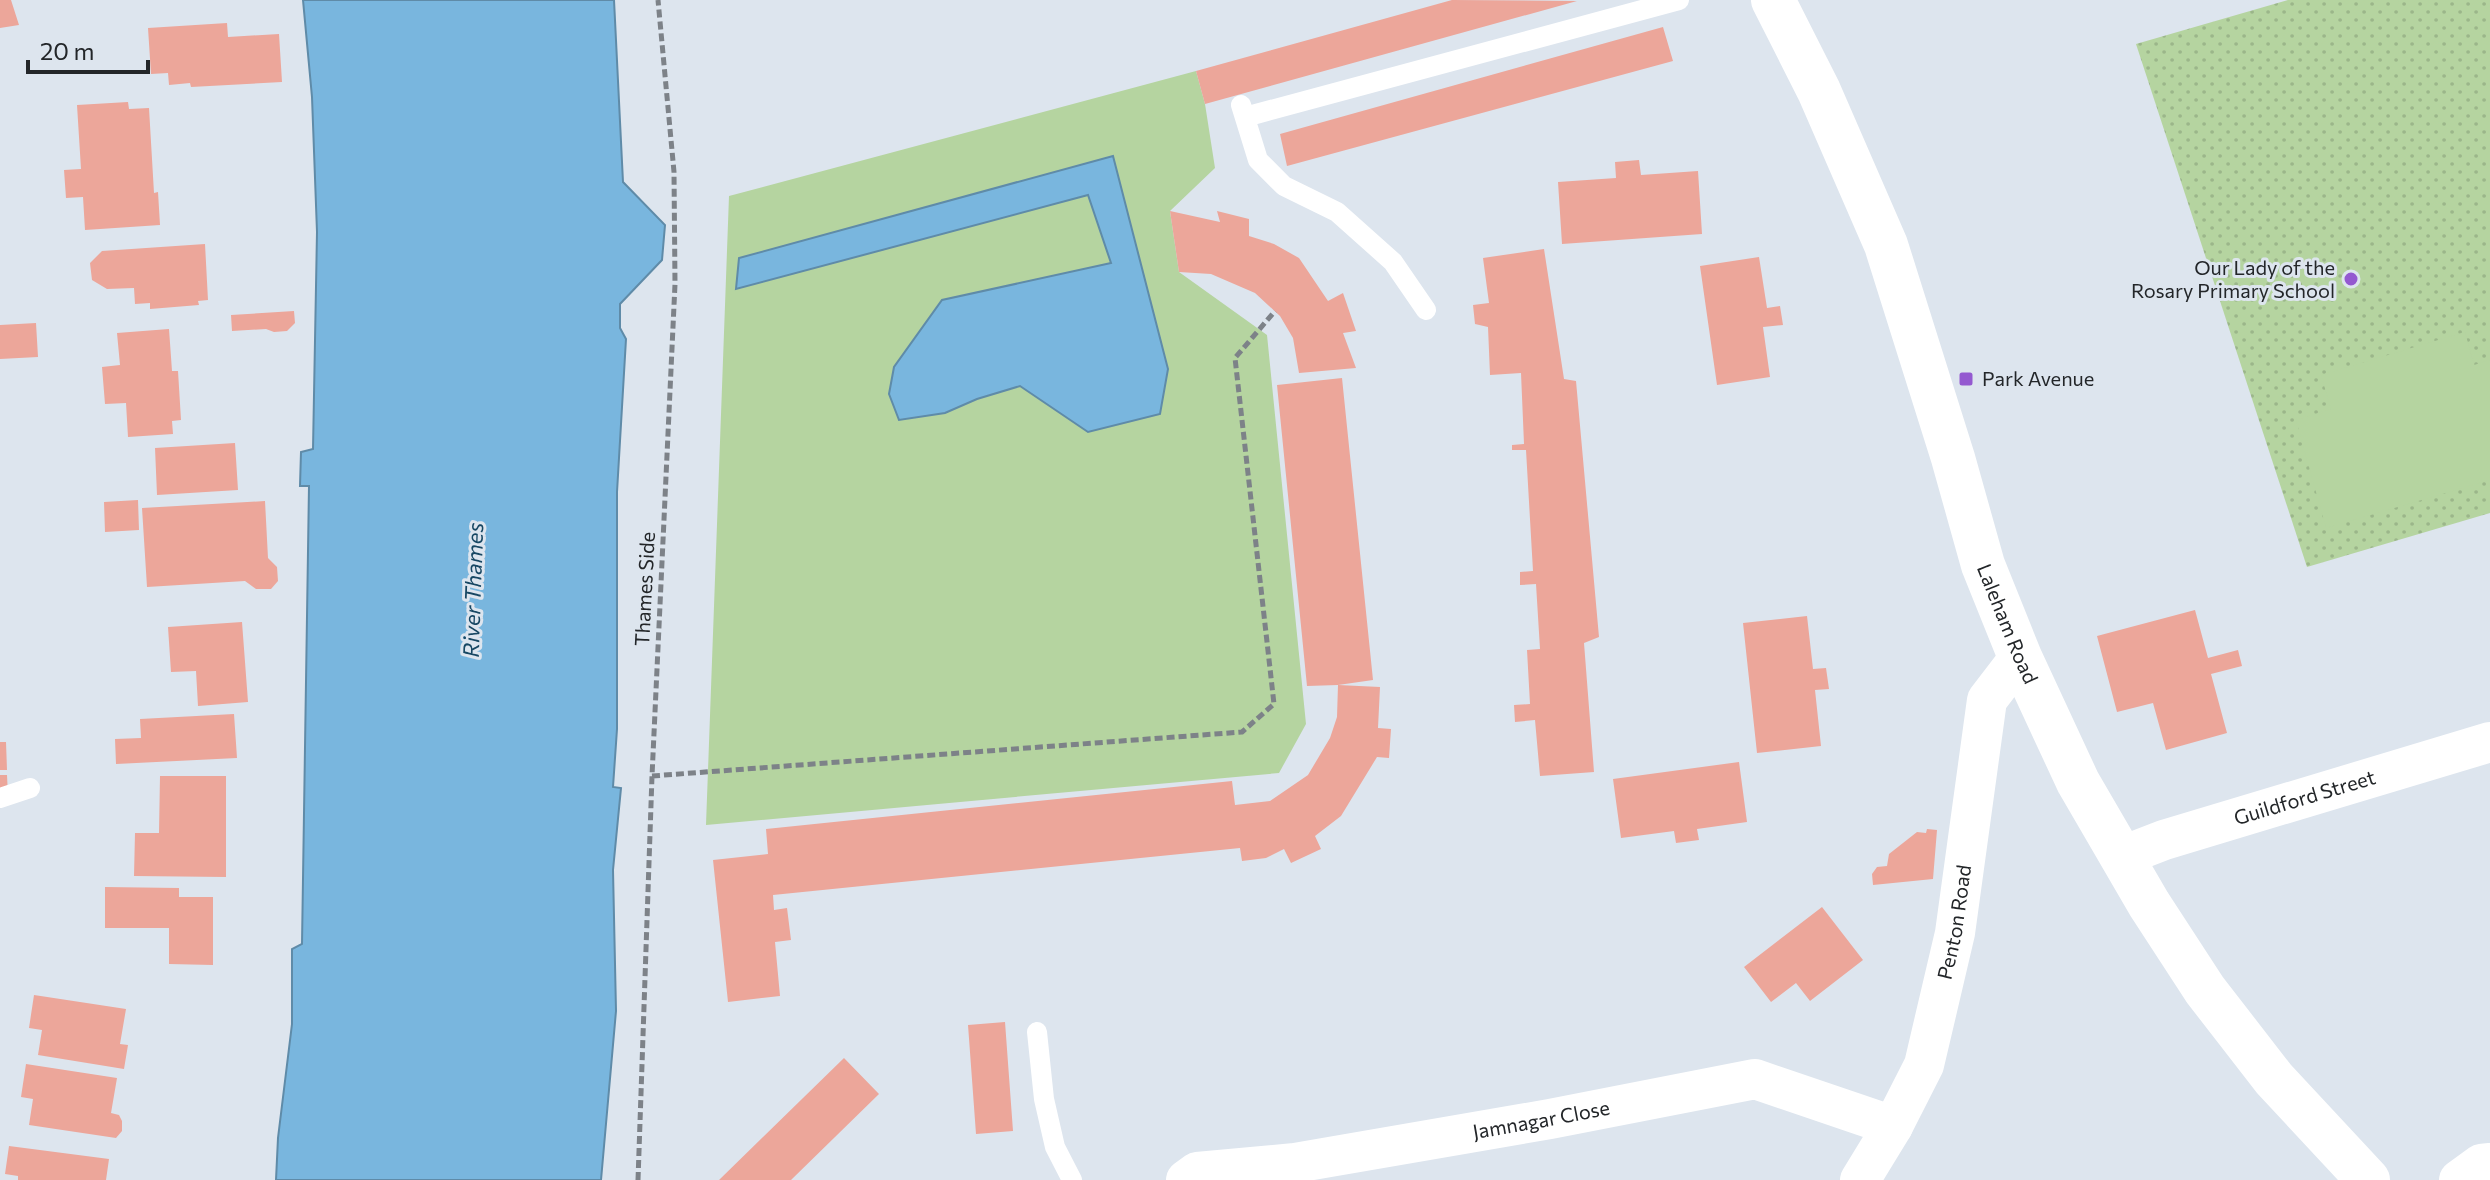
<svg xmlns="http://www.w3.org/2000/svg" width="2490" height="1180" font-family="Commissioner,sans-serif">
<defs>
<pattern id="grass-dots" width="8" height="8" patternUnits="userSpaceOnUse" patternTransform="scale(2)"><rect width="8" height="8" fill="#b5d4a0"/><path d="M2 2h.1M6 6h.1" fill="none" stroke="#9bb68a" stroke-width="1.8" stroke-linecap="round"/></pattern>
</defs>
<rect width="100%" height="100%" fill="#dde5ee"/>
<!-- grass -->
<path fill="url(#grass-dots)" d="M2288 0H2490V513L2307 567 2136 44Z"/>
<!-- park -->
<path fill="#b5d4a0" d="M1196 71 1205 104 1215 168 1170 211 1179 272 1267 335 1306 724 1279 773 706 825 729 196Z
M2465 332 2474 365 2490 360V480L2326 528 2296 420 2331 409 2321 375Z"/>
<!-- water -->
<path fill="#79b6de" stroke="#5f8ba8" stroke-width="2" d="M303 0H614L623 182 665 225 662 260 620 304V328L626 339 617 492V729L613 787 621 788 613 870 616 1011 601 1180H276L278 1138 292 1024V949L302 944 309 486H300L301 452 313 449 317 232 312 97Z
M1113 156 1168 369 1160 414 1088 432 1020 386 977 399 945 413 899 420 889 394 894 367 942 300 1111 263 1088 195 736 289 739 258Z"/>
<!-- building -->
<path fill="#eca69a" d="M0 0H11L19 25 0 28Z
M1452 0 1577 1 1205 104 1196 71Z
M227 23 228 37 279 34 282 82 191 87 190 83 169 85 168 73 151 74 148 28Z
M1663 27 1673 61 1287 166 1280 134Z
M128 102 129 109 149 108 154 193 158 192 160 225 85 230 83 197 66 198 64 170 81 169 77 105Z
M1639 160 1641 175 1698 171 1702 234 1562 244 1558 182 1616 178 1615 162Z
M1170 211 1220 222 1217 211 1249 219V236L1274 244 1299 258 1328 301 1343 293 1356 331 1343 333 1356 368 1299 373 1293 338 1280 316 1255 293 1211 274 1179 272Z
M205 244 208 300 198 301 199 305 150 309V303L135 304 134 288 107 289 92 280 90 263 102 251Z
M1544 249 1564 379 1576 381 1599 637 1584 643 1594 772 1540 776 1535 720 1515 722 1514 705 1530 704 1527 650 1540 649 1536 584 1520 585V572L1533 571 1526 450H1512V445L1524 444 1521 373 1490 375 1488 327 1475 324 1473 305 1489 303 1483 258Z
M1759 257 1767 308 1780 306 1783 325 1763 327 1770 377 1717 385 1700 266Z
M294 311 295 323 287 331 274 332 266 329 232 331 231 315Z
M36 323 38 357 0 359V325Z
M169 329 172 371H178L181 420 172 421 173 434 128 437 126 403 105 404 102 367 120 365 117 333Z
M1342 378 1373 680 1338 685 1307 686 1277 385Z
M235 443 238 490 157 495 155 448Z
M138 500 139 530 105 532 104 502Z
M265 501 268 558 277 567 278 581 271 589H256L245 581 147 587 142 508Z
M2195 610 2208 658 2238 650 2242 666 2211 674 2227 733 2166 750 2153 703 2117 712 2097 636Z
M1807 616 1813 669 1826 668 1829 689 1815 690 1821 746 1757 753 1743 623Z
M242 622 248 702 198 706 196 671 171 672 168 627Z
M1338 685 1380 687 1378 728 1391 729 1389 758 1377 757 1341 816 1315 836 1321 849 1291 863 1284 849 1266 858 1242 861 1240 848 773 895 774 910 787 908 791 940 775 942 780 996 728 1002 713 860 768 854 766 829 1232 781 1235 805 1270 801 1308 775 1330 738 1337 717Z
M234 714 237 758 116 764 115 739 141 738 140 719Z
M0 742H6L7 770H0Z
M1739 762 1747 822 1697 829 1699 840 1676 843 1674 831 1621 838 1613 779Z
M0 775H7L8 796H0Z
M160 776H226V877L134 876 135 833H159Z
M1927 829 1937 830 1933 879 1873 885 1872 874 1877 867 1887 866 1889 854 1917 832 1926 833Z
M105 887 179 888V897H213V965L169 964V928H105Z
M1822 907 1863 960 1810 1001 1796 983 1771 1002 1744 967Z
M34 995 126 1009 120 1044 128 1045 124 1069 38 1055 42 1030 29 1028Z
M1005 1022 1013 1131 976 1134 968 1025Z
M844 1058 879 1094 791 1180H719Z
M26 1064 117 1078 111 1113 119 1115 122 1121V1131L116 1138 29 1125 33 1099 21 1097Z
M9 1146 109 1159 106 1180H18V1176L5 1174Z"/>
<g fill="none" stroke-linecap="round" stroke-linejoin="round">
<!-- path -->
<path stroke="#7d8288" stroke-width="5" stroke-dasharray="8 4" stroke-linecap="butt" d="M652 776 1242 732 1274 704 1235 358 1275 311
M638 1180 652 776 675 284 674 172 658 0"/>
<!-- lane -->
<path stroke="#fff" stroke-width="20" d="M1241 105 1258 160 1284 186 1337 212 1393 262 1426 310
M1245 117 1679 0
M0 798 30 788
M1037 1032 1044 1099 1055 1147 1072 1180"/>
<!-- street -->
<g stroke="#fff" stroke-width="40">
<path id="s1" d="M2120 857 2164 840 2490 742"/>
<path id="s2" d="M1186 1180 1197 1172 1295 1163 1550 1119 1755 1079 1893 1126"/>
<path id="s3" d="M1860 1180 1893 1126 1924 1065 1955 933 1987 700 2020 657"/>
<path d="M2459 1180 2481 1164 2490 1163"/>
</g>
<!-- secondary -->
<path stroke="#fff" stroke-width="44" id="s4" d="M1773 0 1819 91 1886 245 1953 458 1983 565 2020 657 2078 782 2149 904 2205 990 2274 1079 2368 1180"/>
</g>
<!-- markers -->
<g fill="#9459d0" stroke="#dde5ee" stroke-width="3">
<circle cx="2351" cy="279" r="8"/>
<rect x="1958" y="371" width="16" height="16" rx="4"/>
</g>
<g text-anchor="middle" stroke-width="6" stroke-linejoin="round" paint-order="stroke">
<!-- poi labels -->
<g font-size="20" fill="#232629" stroke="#dde5ee" text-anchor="end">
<text x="2335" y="275">Our Lady of the<tspan x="2335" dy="23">Rosary Primary School</tspan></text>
<text x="1982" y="386" text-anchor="start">Park Avenue</text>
</g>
<!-- street labels -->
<g font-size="20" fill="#232629" stroke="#dde5ee">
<text transform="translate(645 589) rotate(-87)" y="7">Thames Side</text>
<text dy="7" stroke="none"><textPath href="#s4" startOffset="668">Laleham Road</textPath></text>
<text dy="7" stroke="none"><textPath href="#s1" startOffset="194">Guildford Street</textPath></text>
<text dy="7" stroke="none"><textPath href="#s3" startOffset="278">Penton Road</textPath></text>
<text dy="7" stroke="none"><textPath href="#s2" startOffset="362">Jamnagar Close</textPath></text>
</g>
<!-- water labels -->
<g font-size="22" font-style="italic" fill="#174763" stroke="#dde5ee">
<text transform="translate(473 590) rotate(-88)" y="8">River Thames</text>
</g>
</g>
<!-- scale -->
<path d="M28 60v12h120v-12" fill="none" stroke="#232629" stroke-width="4"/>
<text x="40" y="60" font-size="24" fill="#232629" stroke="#dde5ee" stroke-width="6" paint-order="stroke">20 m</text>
</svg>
